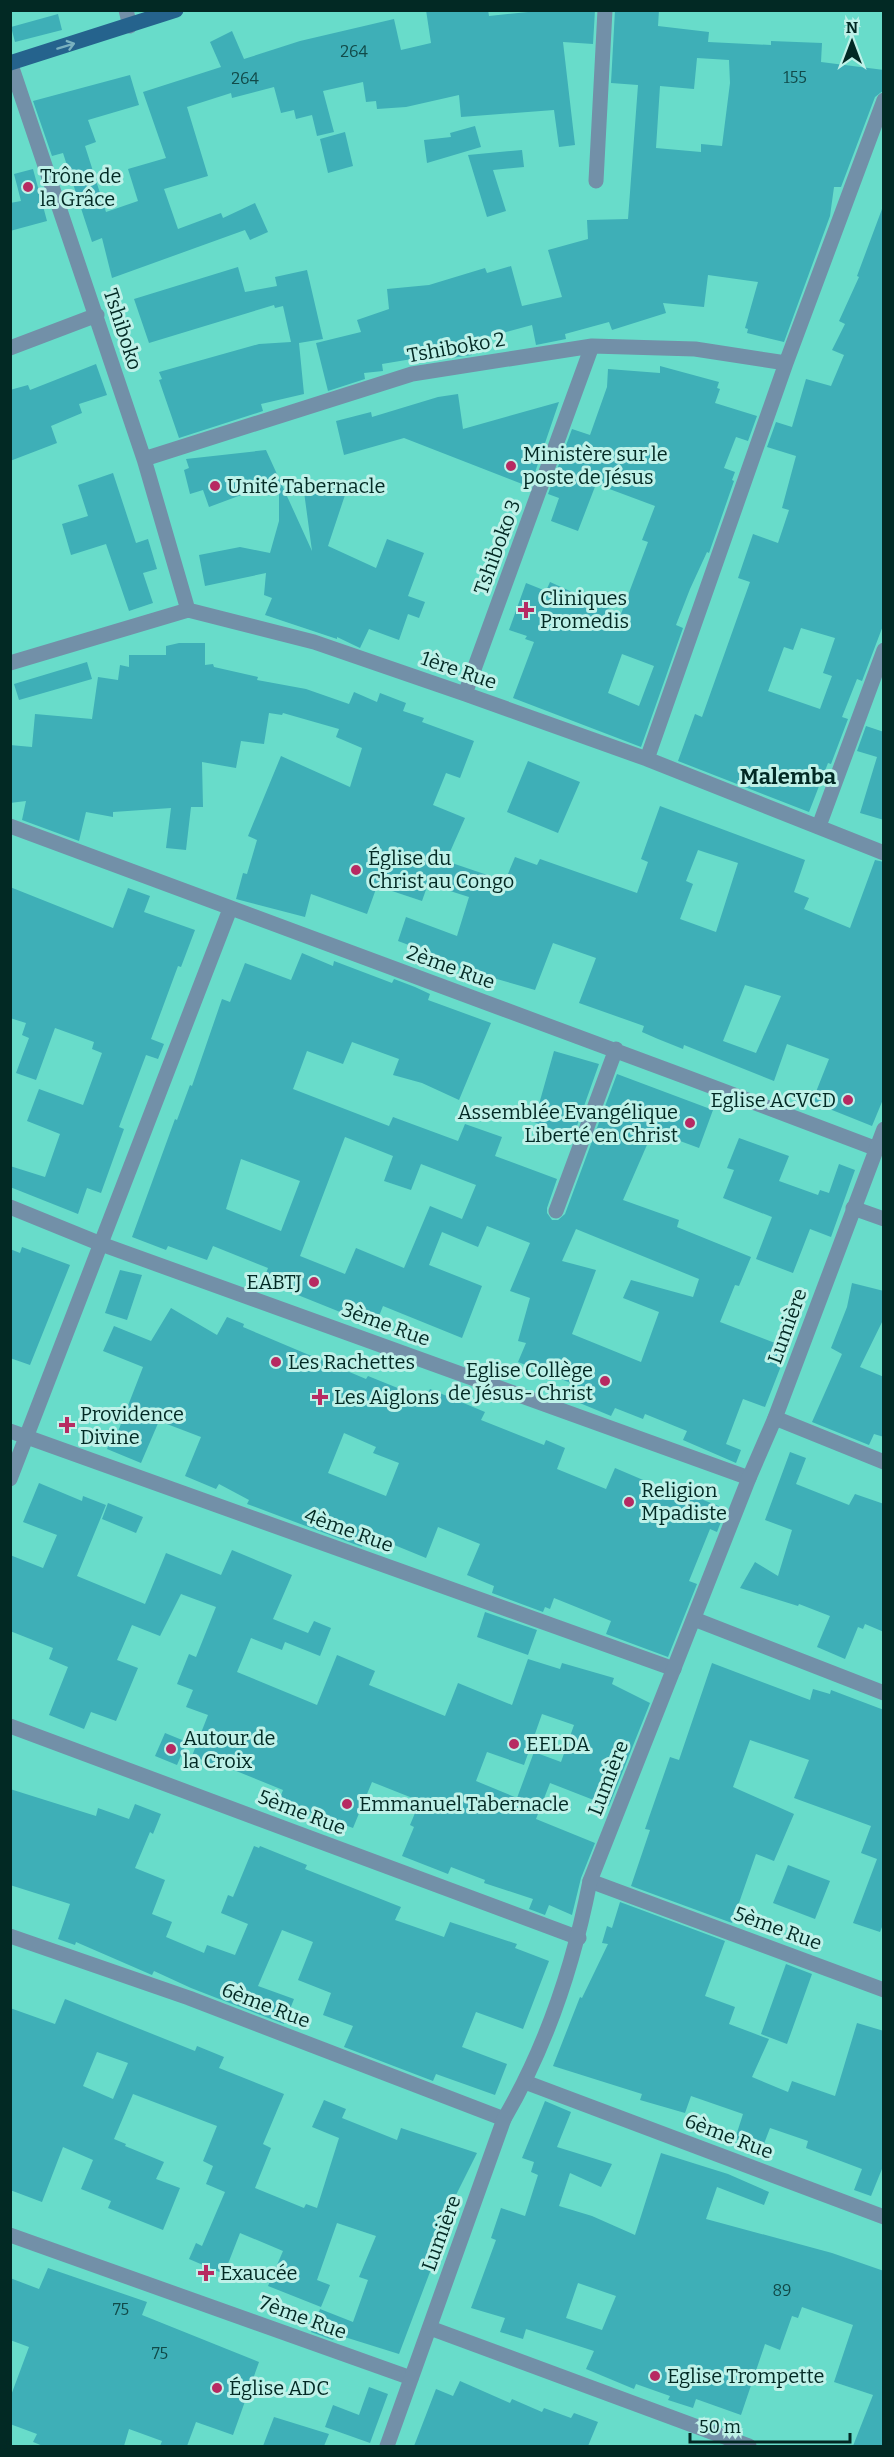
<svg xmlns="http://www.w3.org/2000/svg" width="894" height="2457" font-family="Bitter,serif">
<rect width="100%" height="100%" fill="#68dcca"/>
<!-- building -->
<path fill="#3eafb7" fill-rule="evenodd" d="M426 10H488L489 16 548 10H595L593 44 563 42 575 145 559 147 554 110 461 117 459 95 406 107 377 109 376 101 366 102 363 82 323 91 334 132 317 136 312 115 296 119 294 110 281 113 274 87 232 98 231 93 187 107 208 176 164 189 178 229 221 213 223 218 255 203 268 232 250 240 245 230 112 278 102 238 92 242 63 153 52 156 33 101 130 75 139 105 88 120 96 142 85 146 106 212 138 201 128 169 166 158 143 92 221 67 210 42 232 31 244 59 300 41 394 19 401 50 431 43Z
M615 10H659L658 26 709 32 708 42 771 45V41L822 43 821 62 884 70V90L875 97 841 187H834L830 216 784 342 747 333 748 329 745 328 758 282 708 275 704 307 663 303 666 313 612 330 609 322 565 334 566 339 536 345 532 325 469 342 472 355 437 360 436 355 382 364 383 371 364 373 365 379 328 391 316 343 361 332 357 320 389 309 387 289 429 285 485 268 487 273 511 266 522 306 562 297 548 250 588 239 587 220 628 219 638 85 611 83ZM697 58 729 60 730 83 722 146 701 144V152L656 148 660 86 694 89Z
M58 14 62 30 15 42 11 27Z
M475 126 481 147 427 163 424 140 451 137 450 133Z
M345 132 353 166 328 173 320 139Z
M522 150 524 167 493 170 506 211 487 217 468 155Z
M33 169 47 221 10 231V203L21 201 14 174Z
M882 209 884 623 862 681 857 679 842 717 848 719 831 764 828 763 809 812 678 761 695 714 702 717 750 582 738 578 753 534 778 543 789 510 782 508 796 456 767 447 776 422 792 427 806 379 831 386 844 355 832 350 845 324 839 321 859 277 857 276ZM801 628 835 638 823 673 832 676 820 709 768 691 784 647 793 650Z
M238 267 245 292 277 286 275 277 307 270 323 339 299 343 304 394 261 404 263 411 179 438 159 380 162 379 159 372 259 344 291 342 283 306 275 308 274 305 149 343 134 299Z
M96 364 107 395 79 404 82 413 51 426 57 443 10 461V390L28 385 30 390Z
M660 366 719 382 717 388 720 389 715 403 757 416 748 441 736 437 724 468 735 472 732 480 734 481 709 553 707 552 690 589 676 625 683 628 641 747 513 698 534 642 525 639 527 636 509 630 526 583 546 591 550 582 621 614 648 542 642 540 655 506 596 484 578 531 551 521 559 498 548 494 572 429 590 435 607 387 608 369 660 373ZM622 654 654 666 639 706 608 693Z
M458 394 463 429 559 402 530 487 404 438 344 455 336 421 371 412 372 417 438 397Z
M266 450 312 551 302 477 346 492 328 546 376 568 387 539 424 553 408 596 425 602 419 618 408 614 399 640 369 629 360 648 337 637V639L265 615 272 598 264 595 266 573 205 586 199 555 240 547 270 553 279 521V481L209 507 203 490 190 494 184 470 189 468 186 459Z
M113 473 136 543 148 539 157 569 143 573 153 603 129 611 106 544 71 555 62 524 88 516 78 485Z
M179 643H205V665L213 664 214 667 258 677 257 680 306 689 349 704 354 692 377 702 380 693 406 703 403 711 424 718 422 722 474 741 460 778 446 773 433 805 465 818 446 861 505 881 515 857 537 865 540 859 637 893 648 862 641 859 660 806 805 860 794 892 809 898 804 909 850 928 875 860 884 862V1097L872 1126 812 1102 829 1059 787 1044 774 1081 684 1045 683 1049 658 1039 642 1032 644 1026 579 1003 596 958 553 943 535 990 448 965 449 960 398 941 406 917 457 936 469 897 428 884 422 901 377 886 367 914 311 894 305 917 236 899 243 873 247 874 257 840 248 836 281 756 350 787 362 748 336 737 339 729 283 713 282 715 269 713 264 744 241 741 236 768 202 762 203 807H191L186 850 166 848 171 808 113 812V817L86 812 79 841 22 820 26 801 10 803V745L32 747 35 714 92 719 98 677 118 680 120 665 129 667V655H166V646ZM698 850 738 863 716 932 680 919 693 884 686 881ZM745 985 781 996 756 1053 723 1041Z
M87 662 92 679 19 700 14 684Z
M866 726 884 732V820L860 813 877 757 857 751Z
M528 761 580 782 558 833 507 812Z
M10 887 113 928 128 888 150 896 144 912 195 930 181 967 178 966 151 1039 164 1044 158 1059 146 1055 119 1127 124 1129 101 1193 87 1188 78 1214 10 1187V1166L45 1177 60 1134 27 1121 39 1089 83 1105 102 1053 92 1049 94 1042 55 1028 36 1080 16 1073 29 1038 22 1035 26 1023 10 1018Z
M302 953 333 966 334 961 392 983 394 979 415 987 430 994 428 1000 491 1023 459 1100 422 1083 393 1075 399 1059 352 1042 343 1064 307 1051 293 1089 389 1126 393 1117 458 1141 465 1124 502 1137 495 1156 557 1179 547 1208V1213L552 1220H558L565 1214 617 1074 713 1110 699 1148 653 1131 623 1200 679 1220 677 1227 751 1257 739 1286 735 1285 720 1322 788 1348 765 1407 743 1399 726 1444 741 1450 736 1463 683 1440 687 1431 645 1414 643 1419 615 1408 611 1416 575 1401 581 1387 518 1362 526 1343 518 1341 530 1298 510 1291 530 1243 487 1226 478 1247 442 1232 429 1265 482 1286 462 1338 383 1306 375 1326 263 1281 268 1268 213 1246 207 1260 168 1246 166 1250 132 1237 175 1119 177 1120 190 1085 192 1086 222 999 230 1002 245 963 291 980ZM345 1137 393 1156 384 1181 411 1190 421 1164 476 1185 462 1219 430 1206 404 1268 356 1248 345 1274 300 1256ZM241 1159 300 1181 281 1231 226 1209ZM576 1229 699 1279 693 1297 631 1280 623 1298 659 1312 641 1362 572 1334 596 1270 562 1261Z
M554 1051 599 1064 573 1137 534 1122Z
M739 1138 789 1156 779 1181 818 1195 820 1190 829 1193 839 1164 855 1170 831 1237 810 1229 793 1273 756 1259 772 1217 723 1198 734 1170 727 1168Z
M22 1247 70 1265 30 1365 10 1358V1249L20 1253Z
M120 1270 142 1275 127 1320 105 1313Z
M852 1283 884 1291V1318L860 1367 884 1377V1437L874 1434 869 1445 812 1422 842 1354 831 1348 847 1307Z
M171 1308 217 1335 227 1317 244 1324 243 1327 366 1379 368 1376 425 1399 430 1389 485 1412 481 1420 544 1445 546 1440 565 1448 557 1469 606 1489 615 1468 669 1491 671 1487 726 1509 717 1532 710 1529 689 1581 697 1584 668 1657 606 1634 611 1621 554 1598 550 1609 545 1607 543 1612 492 1593 494 1586 467 1575 480 1544 438 1527 426 1558 365 1533 362 1547 247 1504 249 1500 219 1484 216 1489 185 1476 201 1437 159 1421 141 1463 107 1449 113 1433 117 1434 143 1367 103 1351 114 1326 151 1341ZM344 1433 376 1447 373 1453 399 1463 386 1496 328 1473Z
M790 1452 806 1458 796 1484 849 1505 855 1494 884 1504V1632L865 1624 863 1629 858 1627 845 1659 817 1647 830 1616 799 1604 798 1606 740 1588 755 1562 778 1576 792 1530 765 1520Z
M39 1483 82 1501 83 1496 106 1505 77 1576 145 1604 166 1553 221 1575 232 1550 292 1575 273 1619 308 1633 314 1621 331 1628 320 1656 285 1642 282 1650 251 1638 237 1672 317 1705 337 1655 375 1671 369 1685 445 1716 458 1683 512 1705 528 1659 560 1669 562 1663 614 1678 612 1684 650 1703 609 1806 550 1783 536 1819 595 1843 581 1878 572 1915 549 1905 545 1915 529 1909 533 1899 484 1883 485 1880 451 1867 448 1874 402 1856 414 1827 410 1825 420 1801 372 1782 353 1828 279 1801 283 1790 214 1762 213 1764 192 1756 208 1715 186 1707 193 1690 177 1684 189 1654 196 1657 216 1607 181 1594 160 1636 132 1625 117 1660 138 1668 116 1721 91 1712 84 1729 49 1715 68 1667 49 1659 53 1648 10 1631V1555L43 1568 57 1535 23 1522ZM542 1714 574 1725 561 1762 534 1752 517 1798 476 1781 487 1752 524 1765Z
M108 1503 143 1517 136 1533 102 1519Z
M485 1612 537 1630 528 1655 477 1637Z
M712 1663 810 1700 813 1689 830 1694 831 1690 884 1710V1922L880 1932 853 1923 877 1859 861 1853 871 1826 794 1798 809 1760 750 1740 733 1787 794 1814 774 1861 756 1854 732 1923 631 1886 650 1830 645 1829 670 1757 679 1760Z
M165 1733 187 1742 177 1765 155 1756Z
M10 1789 96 1816 98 1808 129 1819 135 1804 161 1814 153 1834 150 1832 135 1868 165 1880 152 1914 172 1922 166 1937 204 1953 207 1945 235 1955 248 1924 221 1913 228 1895 233 1897 254 1846 259 1848 260 1846 307 1865 305 1869 401 1907 395 1920 444 1937 450 1922 517 1944 515 1948 549 1961 523 2029 476 2012 462 2047 507 2064 495 2095 436 2074 433 2081 344 2047 353 2026 323 2015 331 1993 298 1980 313 1942 282 1930 258 1986 294 1999 284 2024 191 1988 154 1971 152 1975 76 1942 75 1945 58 1939 70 1904 10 1885Z
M788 1865 830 1881 815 1919 773 1903Z
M620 1902 725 1941 705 1996 735 2007 729 2024 769 2039 752 2077 788 2092 792 2081 835 2096 857 2023 884 2031V2164L871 2196 854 2190 862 2169 806 2148 808 2141 770 2128 762 2149 735 2139 743 2114 691 2096 685 2113 640 2100 642 2094 553 2066 580 1997 582 1998 608 1944 602 1943 607 1926 612 1928Z
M786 1964 812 1974 787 2044 761 2034Z
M65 1999 195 2051 197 2046 224 2057 219 2068 284 2094 263 2144 271 2148 255 2188 304 2208 306 2204 317 2208 339 2138 312 2127 324 2100 346 2109 342 2118 397 2140 401 2128 477 2153 445 2217 429 2263 433 2264 399 2354 335 2334 333 2340 311 2332 320 2309 353 2322 368 2280 359 2277 376 2236 337 2223 317 2280 330 2285 321 2307 268 2286 283 2251 240 2233 224 2274 189 2259 196 2243 202 2246 225 2192 206 2184 213 2166 203 2161 217 2126 133 2094 114 2139 126 2144 125 2146 164 2162 156 2179 180 2188 163 2230 108 2208 111 2201 81 2189 93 2160 63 2147 42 2202 10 2190V2008L55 2024ZM97 2052 128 2063 113 2099 83 2086Z
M545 2101 571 2112 557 2147 612 2164 601 2187 570 2173 559 2206 592 2216 635 2235 661 2153 728 2174 769 2192 764 2205 717 2187 706 2219 832 2253 884 2271V2446H853L873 2395 834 2382 853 2325 802 2307 798 2318 792 2316 780 2350 765 2344 741 2415 696 2399 693 2408 668 2400 670 2396 636 2384 634 2389 586 2369 594 2351 526 2329 523 2339 500 2332 505 2318 471 2308 496 2240 491 2238 501 2208 525 2216 538 2175 531 2172 534 2162 522 2158ZM578 2283 616 2296 602 2330 566 2318Z
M48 2268 147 2302 142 2315 259 2362 233 2435 196 2422 187 2446H160L162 2441 129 2429 124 2446H43L33 2442 37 2434 10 2424V2398L29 2347 10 2340V2278L39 2289Z
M460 2381 510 2403 512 2399 542 2412 544 2408 571 2418 574 2413 598 2422 588 2446H414L436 2389 453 2396Z
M369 2387 388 2394 370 2443 325 2427 333 2405 359 2415Z
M274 2417 329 2434 324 2446H263Z"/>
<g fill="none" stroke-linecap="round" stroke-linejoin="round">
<!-- minor -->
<path stroke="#7290a8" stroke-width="15" d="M126 10 130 26
M10 62 144 459 188 610
M596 181 605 10
M10 348 97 315
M144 459 412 374 592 346 695 349 786 363
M10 663 188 610 314 642 465 694 647 759 884 853
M465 694 592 346
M647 759 786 363 884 100
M10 826C299 935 589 1039 877 1149
M819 826 884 650
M10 1207 101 1244 749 1478
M853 1208 884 1219
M556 1211 616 1049
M775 1418 884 1462
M10 1431 674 1669
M10 1479 230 909
M694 1619 884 1693
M10 1726 579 1938
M590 1881 884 1990
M10 1936 189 1998 504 2119
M525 2082 884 2217
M10 2235 411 2378
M430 2328 749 2446"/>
<!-- tertiary -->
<path stroke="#7290a8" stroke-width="15" d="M387 2446 504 2119C546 2047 574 1963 590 1881L749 1478 775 1418 884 1129"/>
<!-- primary -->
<path stroke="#25638d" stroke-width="15" d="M10 63 176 10"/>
</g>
<!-- one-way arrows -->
<defs><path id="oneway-shaft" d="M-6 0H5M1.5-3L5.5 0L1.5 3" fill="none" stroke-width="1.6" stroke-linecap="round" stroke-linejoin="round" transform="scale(1.5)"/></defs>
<use stroke="#79b1bf" href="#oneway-shaft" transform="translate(66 46) rotate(-17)"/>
<!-- markers -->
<g fill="#b72a62" stroke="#bef1e8" stroke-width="2">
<circle cx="28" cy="187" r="6"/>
<circle cx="511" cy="466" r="6"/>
<circle cx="215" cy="486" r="6"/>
<path d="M523 601h6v6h6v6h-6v6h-6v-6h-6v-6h6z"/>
<circle cx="356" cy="870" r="6"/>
<circle cx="848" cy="1100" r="6"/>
<circle cx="690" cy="1123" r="6"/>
<circle cx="314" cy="1282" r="6"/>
<circle cx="276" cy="1362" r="6"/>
<circle cx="605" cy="1381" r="6"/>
<path d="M317 1388h6v6h6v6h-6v6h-6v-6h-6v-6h6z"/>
<path d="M64 1416h6v6h6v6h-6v6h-6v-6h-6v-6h6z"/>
<circle cx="629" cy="1502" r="6"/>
<circle cx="514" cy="1744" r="6"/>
<circle cx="171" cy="1749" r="6"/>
<circle cx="347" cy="1804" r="6"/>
<path d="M203 2264h6v6h6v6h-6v6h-6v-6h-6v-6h6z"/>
<circle cx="655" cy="2376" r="6"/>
<circle cx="217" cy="2388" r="6"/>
</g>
<g text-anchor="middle" stroke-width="6" stroke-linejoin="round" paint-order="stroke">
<!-- number labels -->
<g font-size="16" fill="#114a49">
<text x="354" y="57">264</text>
<text x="795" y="83">155</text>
<text x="245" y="84">264</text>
<text x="782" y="2296">89</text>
<text x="121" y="2315">75</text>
<text x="160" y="2359">75</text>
</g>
<!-- poi labels -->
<g font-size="20" fill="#022924" stroke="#bef1e8" text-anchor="start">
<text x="40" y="183">Trône de<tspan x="40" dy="23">la Grâce</tspan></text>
<text x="523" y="461">Ministère sur le<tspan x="523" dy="23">poste de Jésus</tspan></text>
<text x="227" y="493">Unité Tabernacle</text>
<text x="540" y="605">Cliniques<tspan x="540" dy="23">Promedis</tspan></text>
<text x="368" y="865">Église du<tspan x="368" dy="23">Christ au Congo</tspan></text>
<text x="836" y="1107" text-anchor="end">Eglise ACVCD</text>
<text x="678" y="1119" text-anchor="end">Assemblée Evangélique<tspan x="678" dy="23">Liberté en Christ</tspan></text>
<text x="302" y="1289" text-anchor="end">EABTJ</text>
<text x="288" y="1369">Les Rachettes</text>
<text x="593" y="1377" text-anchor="end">Eglise Collège<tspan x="593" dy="23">de Jésus- Christ</tspan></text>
<text x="334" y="1404">Les Aiglons</text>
<text x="80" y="1421">Providence<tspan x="80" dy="23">Divine</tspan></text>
<text x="641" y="1497">Religion<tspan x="641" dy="23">Mpadiste</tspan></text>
<text x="183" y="1745">Autour de<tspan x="183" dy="23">la Croix</tspan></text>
<text x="526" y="1751">EELDA</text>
<text x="359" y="1811">Emmanuel Tabernacle</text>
<text x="220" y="2280">Exaucée</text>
<text x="667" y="2383">Eglise Trompette</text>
<text x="229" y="2395">Église ADC</text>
</g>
<!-- street labels -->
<g font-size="20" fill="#022924" stroke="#bef1e8">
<text transform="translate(123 329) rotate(72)" y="7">Tshiboko</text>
<text transform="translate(456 347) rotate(-10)" y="7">Tshiboko 2</text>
<text transform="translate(497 547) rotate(-70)" y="7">Tshiboko 3</text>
<text transform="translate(459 670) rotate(19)" y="7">1ère Rue</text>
<text transform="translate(451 967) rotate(20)" y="7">2ème Rue</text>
<text transform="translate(386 1324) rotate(20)" y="7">3ème Rue</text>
<text transform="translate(787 1326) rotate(-70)" y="7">Lumière</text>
<text transform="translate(349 1530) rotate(20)" y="7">4ème Rue</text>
<text transform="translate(608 1778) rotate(-69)" y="7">Lumière</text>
<text transform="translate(302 1812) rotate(21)" y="7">5ème Rue</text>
<text transform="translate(778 1928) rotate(20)" y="7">5ème Rue</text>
<text transform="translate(266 2005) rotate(21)" y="7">6ème Rue</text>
<text transform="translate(729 2136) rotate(21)" y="7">6ème Rue</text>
<text transform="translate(441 2233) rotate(-70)" y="7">Lumière</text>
<text transform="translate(303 2317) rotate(20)" y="7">7ème Rue</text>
</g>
<!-- quarter labels -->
<g font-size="22" font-weight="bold" fill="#022924" stroke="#bef1e8">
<text x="788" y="784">Malemba</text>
</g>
</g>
<!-- border -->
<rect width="894" height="2457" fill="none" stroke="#022924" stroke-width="24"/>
<!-- north arrow -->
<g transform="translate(852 42)" stroke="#bef1e8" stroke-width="4.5" paint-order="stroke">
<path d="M0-4.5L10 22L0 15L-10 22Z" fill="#022924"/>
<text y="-9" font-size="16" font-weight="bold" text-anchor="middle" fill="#022924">N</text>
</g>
<!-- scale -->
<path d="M690 2433v9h160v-9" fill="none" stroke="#022924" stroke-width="3"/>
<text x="699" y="2433" font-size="18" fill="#022924" stroke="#bef1e8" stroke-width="4.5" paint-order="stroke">50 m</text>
</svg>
